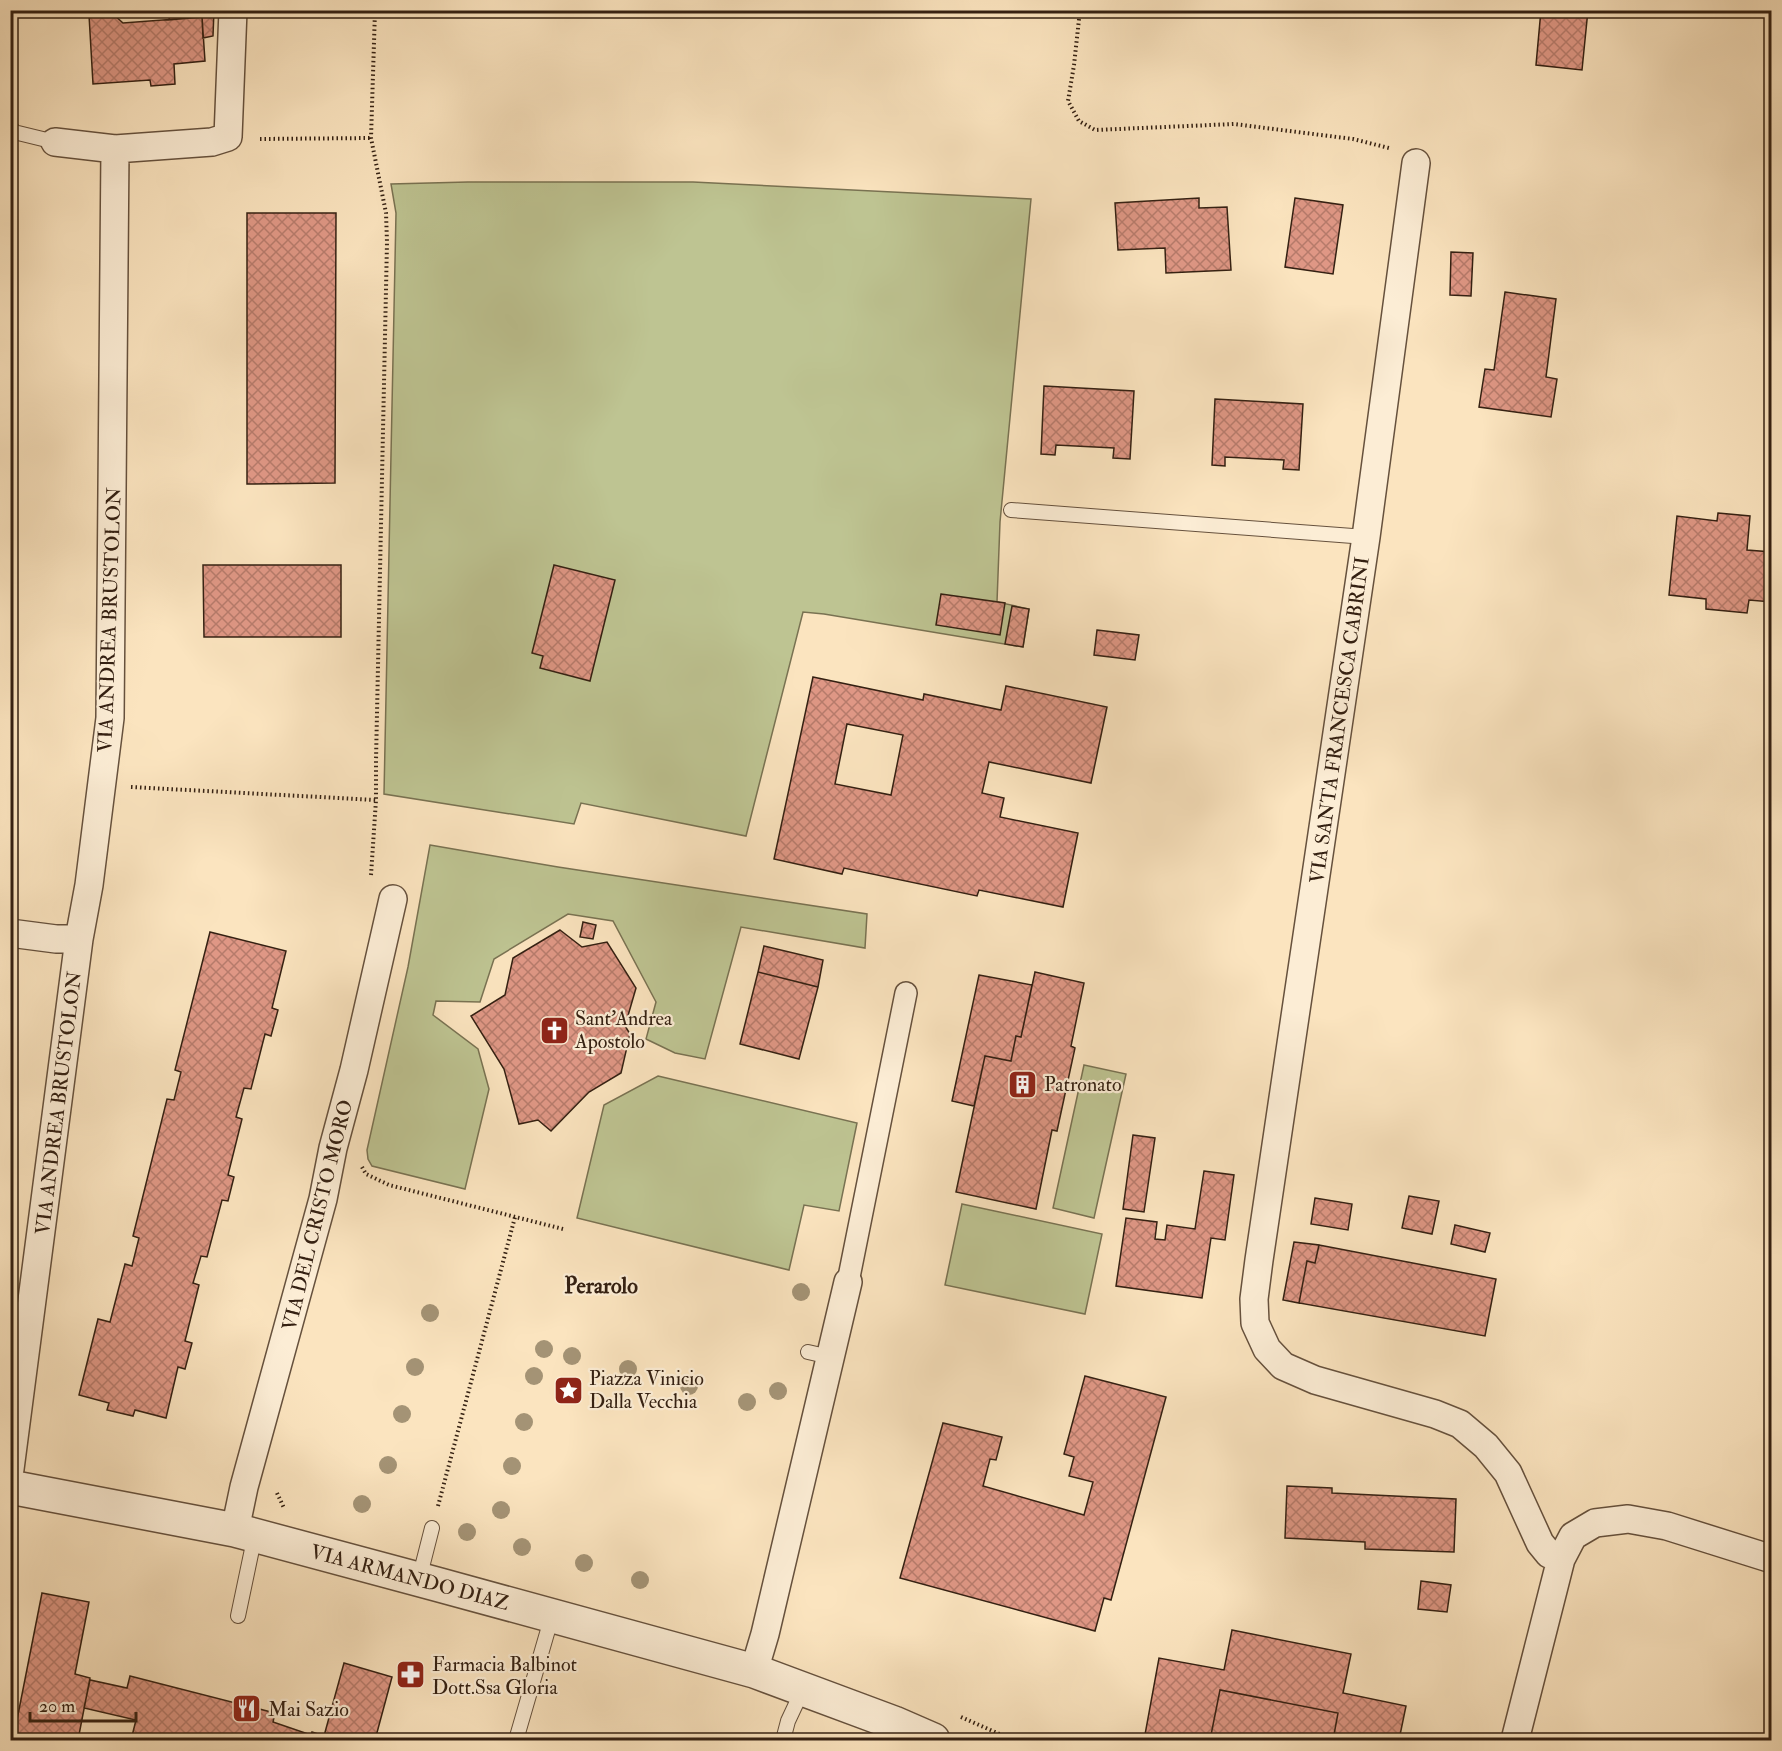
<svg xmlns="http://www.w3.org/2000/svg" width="1782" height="1751" font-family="'IM FELL Double Pica',serif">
<defs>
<pattern id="building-cross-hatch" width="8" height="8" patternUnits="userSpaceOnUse" patternTransform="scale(1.5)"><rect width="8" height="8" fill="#df9785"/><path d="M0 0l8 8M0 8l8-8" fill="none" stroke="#b67b6b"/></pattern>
</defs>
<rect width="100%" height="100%" fill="#fbe4bf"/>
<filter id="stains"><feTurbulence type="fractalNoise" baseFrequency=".00333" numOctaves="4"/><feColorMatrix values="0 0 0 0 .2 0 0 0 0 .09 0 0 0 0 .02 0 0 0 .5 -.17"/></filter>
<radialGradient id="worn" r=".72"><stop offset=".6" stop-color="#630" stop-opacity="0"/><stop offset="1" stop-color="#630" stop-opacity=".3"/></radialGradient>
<!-- garden -->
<path fill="#bec492" stroke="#797252" stroke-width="1.5" d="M468 182H693L1031 199 1000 522 997 602 1029 609 1023 647 824 614 803 612 746 836 581 803 574 824 384 794 396 213 391 184Z
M430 845 558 867 867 914 865 948 741 927 705 1059 675 1053 646 1039 656 1002 613 921 568 914 494 959 480 1002 436 1001 433 1015 478 1049 489 1089 465 1189 372 1166 368 1159 367 1150 408 967Z
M1084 1065 1126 1074 1094 1218 1053 1208Z
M658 1076 857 1123 839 1211 804 1205 789 1270 577 1218 604 1105Z
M962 1204 1102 1234 1085 1314 945 1285Z"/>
<!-- building -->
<path fill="url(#building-cross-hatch)" stroke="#342012" stroke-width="1.5" fill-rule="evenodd" d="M171 10H214L213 36 203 38 202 17 169 20Z
M1541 10H1588L1582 70 1536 65Z
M113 14 123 23 202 17 205 61 174 64 175 84 151 86 150 80 93 84 89 15Z
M1199 198V208L1227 207 1231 270 1166 273 1165 248 1118 250 1115 203Z
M1295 198 1343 205 1333 274 1285 267Z
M247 213H336L335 483 247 484Z
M1451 252 1473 253 1471 296 1450 295Z
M1505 292 1556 299 1546 377 1557 379 1551 417 1479 407 1485 369 1494 370Z
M1044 386 1134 391 1130 459 1113 458 1114 448 1056 445 1055 455 1041 454Z
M1215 399 1303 404 1299 470 1283 469 1284 460 1225 457V466L1212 465Z
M1718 513 1750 516 1747 550 1772 552V602L1749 600 1747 613 1706 609V599L1669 595 1677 516 1717 521Z
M203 565H341V637H204Z
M554 565 615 580 590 681 540 668 543 656 532 653Z
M941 594 1005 603 1000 635 936 625Z
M1012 606 1029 609 1023 647 1005 644Z
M1097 630 1139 635 1135 660 1094 655Z
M813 677 923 700 924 694 1001 710 1006 686 1107 707 1091 783 989 762 982 793 1004 798 1000 817 1078 833 1063 907 979 890 977 896 844 868 842 874 774 859ZM847 724 903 735 891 795 835 784Z
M583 922 596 925 593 939 580 937Z
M560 930 582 947 607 942 636 988 625 1026 630 1034 621 1073 589 1092 551 1131 538 1120 519 1124 504 1069 471 1016 505 995 513 958Z
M210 932 286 951 272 1008 278 1010 271 1036 265 1034 251 1089 244 1088 236 1117 242 1119 228 1175 234 1177 228 1201 222 1200 207 1257 201 1256 193 1283 199 1285 185 1341 192 1343 185 1369 178 1367 166 1418 135 1410 133 1416 107 1410 109 1403 79 1395 98 1319 110 1322 125 1264 132 1266 139 1238 133 1236 167 1099 174 1100 181 1072 175 1070Z
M764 946 823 960 818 987 758 972Z
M758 972 818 987 799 1059 740 1044Z
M1035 972 1084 983 1071 1046 1075 1048 1057 1131 1052 1130 1036 1209 956 1192 985 1056 1011 1061 1016 1036 1021 1037Z
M979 975 1032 985 1021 1037 1016 1036 1011 1061 985 1056 974 1106 952 1101Z
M1133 1135 1155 1138 1144 1212 1123 1209Z
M1204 1171 1234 1175 1225 1240 1211 1238 1202 1298 1116 1286 1126 1218 1157 1222 1155 1239 1165 1240 1167 1225 1195 1229Z
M1409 1196 1439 1201 1432 1234 1402 1228Z
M1315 1198 1352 1204 1348 1230 1311 1224Z
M1455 1225 1490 1233 1485 1252 1451 1244Z
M1294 1242 1319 1245 1315 1263 1307 1261 1299 1303 1283 1300Z
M1319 1245 1496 1279 1485 1336 1299 1303 1307 1261 1315 1263Z
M1085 1376 1166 1397 1111 1600 1104 1598 1095 1631 900 1578 943 1423 1002 1437 996 1460 990 1459 983 1486 1084 1515 1093 1482 1069 1476 1074 1457 1064 1454Z
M1287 1486 1332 1488V1493L1456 1499 1454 1552 1365 1549V1542L1285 1538Z
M1421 1581 1451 1585 1447 1612 1418 1609Z
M42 1593 89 1602 75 1674 90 1678 78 1740H13Z
M1232 1630 1351 1654 1343 1693 1406 1706 1399 1740H1333L1338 1713 1220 1690 1210 1740H1144L1159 1658 1224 1670Z
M344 1663 392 1677 375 1740H309L312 1732 324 1736Z
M130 1676 275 1713 273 1722 311 1735 309 1740H131L136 1720 84 1708 90 1680 127 1688Z
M1220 1690 1338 1713 1333 1740H1210Z"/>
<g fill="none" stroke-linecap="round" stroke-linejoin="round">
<defs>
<path id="service" d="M10 126 14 132 55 142
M1011 510 1366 537
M808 1352 830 1357
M419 1579 432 1528
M238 1616 255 1535
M516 1740 552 1616
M783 1740 788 1721 803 1689"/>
<path id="pedestrian" d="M848 1282 906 993"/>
<path id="minor" d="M55 142 115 149
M1416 163 1366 537 1259 1260 1254 1299 1255 1323 1267 1349 1283 1366 1315 1380 1435 1414 1460 1424 1486 1446 1508 1473 1540 1543 1549 1554 1561 1559
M10 933 56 939H79
M10 1469 79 939 89 885 110 718 115 149 212 142 228 137 233 10
M235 1530 244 1487 323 1199 333 1148 354 1070 393 899
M754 1671 765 1634 848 1282
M1515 1740 1561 1559 1573 1536 1595 1523 1628 1519 1667 1526 1772 1559"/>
<path id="tertiary" d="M10 1487 235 1530 436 1584 754 1671 894 1723 933 1740"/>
</defs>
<!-- service casing -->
<use href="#service" stroke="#66513d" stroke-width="16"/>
<!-- pedestrian casing -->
<use href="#pedestrian" stroke="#66513d" stroke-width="24"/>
<!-- minor casing -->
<use href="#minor" stroke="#66513d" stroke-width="30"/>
<!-- tertiary casing -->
<use href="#tertiary" stroke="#66513d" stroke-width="36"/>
<!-- path -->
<path stroke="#342012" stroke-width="4" stroke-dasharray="1.5 3" stroke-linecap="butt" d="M1080 10 1074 65 1068 101 1079 121 1095 130 1234 124 1353 139 1389 148
M260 139 371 138
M131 787 376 800
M371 875 376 800V760L387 242 386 213 371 138 375 10
M362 1167 366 1174 389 1185 563 1229
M277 1493 284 1508
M438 1506 515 1217
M961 1717 1013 1740"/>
<!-- service -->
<use href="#service" stroke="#fcedd5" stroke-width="14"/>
<!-- pedestrian -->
<use href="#pedestrian" stroke="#fcedd5" stroke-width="21"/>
<!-- minor -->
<use href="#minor" stroke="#fcedd5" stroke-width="27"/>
<!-- tertiary -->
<use href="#tertiary" stroke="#fcedd5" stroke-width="33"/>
</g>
<!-- trees -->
<g fill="#a49375">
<circle cx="801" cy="1292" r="9"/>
<circle cx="430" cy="1313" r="9"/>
<circle cx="544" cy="1349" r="9"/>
<circle cx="572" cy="1356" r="9"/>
<circle cx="415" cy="1367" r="9"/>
<circle cx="628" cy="1369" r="9"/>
<circle cx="534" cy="1376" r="9"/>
<circle cx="689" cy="1386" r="9"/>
<circle cx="778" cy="1391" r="9"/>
<circle cx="747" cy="1402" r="9"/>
<circle cx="402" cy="1414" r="9"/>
<circle cx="524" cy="1422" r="9"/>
<circle cx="388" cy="1465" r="9"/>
<circle cx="512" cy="1466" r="9"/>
<circle cx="362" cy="1504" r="9"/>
<circle cx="501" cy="1510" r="9"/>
<circle cx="467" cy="1532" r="9"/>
<circle cx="522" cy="1547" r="9"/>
<circle cx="584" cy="1563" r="9"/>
<circle cx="640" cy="1580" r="9"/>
</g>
<!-- icons -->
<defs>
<symbol id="church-square" viewBox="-11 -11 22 22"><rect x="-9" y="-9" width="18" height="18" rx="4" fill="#8f2418" stroke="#fcedd5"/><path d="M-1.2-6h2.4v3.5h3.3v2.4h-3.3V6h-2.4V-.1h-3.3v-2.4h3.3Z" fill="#fff"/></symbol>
<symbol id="building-square" viewBox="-11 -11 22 22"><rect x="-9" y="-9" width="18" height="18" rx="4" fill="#8f2418" stroke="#fcedd5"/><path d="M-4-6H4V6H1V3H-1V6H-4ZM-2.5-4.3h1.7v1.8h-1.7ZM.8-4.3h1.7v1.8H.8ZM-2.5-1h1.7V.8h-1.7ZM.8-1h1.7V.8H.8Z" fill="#fff"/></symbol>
<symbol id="sight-square" viewBox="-11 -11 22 22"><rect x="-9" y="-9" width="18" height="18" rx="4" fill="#8f2418" stroke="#fcedd5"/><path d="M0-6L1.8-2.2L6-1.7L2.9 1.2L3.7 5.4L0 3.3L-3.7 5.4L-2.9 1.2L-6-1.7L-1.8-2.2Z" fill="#fff"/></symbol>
<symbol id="pharmacy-square" viewBox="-11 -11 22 22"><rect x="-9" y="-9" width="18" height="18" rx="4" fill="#8f2418" stroke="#fcedd5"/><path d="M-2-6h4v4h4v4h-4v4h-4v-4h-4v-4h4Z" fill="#fff"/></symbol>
<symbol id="restaurant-square" viewBox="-11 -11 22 22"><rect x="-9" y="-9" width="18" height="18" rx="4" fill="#8f2418" stroke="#fcedd5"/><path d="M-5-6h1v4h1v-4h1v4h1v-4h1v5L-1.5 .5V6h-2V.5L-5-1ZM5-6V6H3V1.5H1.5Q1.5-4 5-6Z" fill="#fff"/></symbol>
</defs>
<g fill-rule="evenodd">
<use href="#church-square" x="538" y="1014" width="33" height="33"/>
<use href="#building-square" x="1006" y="1068" width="33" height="33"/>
<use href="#sight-square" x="552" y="1374" width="33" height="33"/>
<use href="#pharmacy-square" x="394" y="1658" width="33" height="33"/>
<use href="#restaurant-square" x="230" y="1692" width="33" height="33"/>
</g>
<g text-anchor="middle" stroke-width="4.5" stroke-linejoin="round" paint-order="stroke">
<!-- street labels -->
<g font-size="20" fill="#342012" stroke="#fcedd5">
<text transform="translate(109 620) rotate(-88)" y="7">VIA ANDREA BRUSTOLON</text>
<text transform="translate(1339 720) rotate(-82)" y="7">VIA SANTA FRANCESCA CABRINI</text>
<text transform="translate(58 1103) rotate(-83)" y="7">VIA ANDREA BRUSTOLON</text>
<text transform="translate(317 1215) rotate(-76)" y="7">VIA DEL CRISTO MORO</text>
<text transform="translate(410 1577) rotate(15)" y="7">VIA ARMANDO DIAZ</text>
</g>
<!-- poi labels -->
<g font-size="20" fill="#342012" stroke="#fcedd5" text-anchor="start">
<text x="575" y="1025">Sant'Andrea<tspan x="575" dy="23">Apostolo</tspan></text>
<text x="1044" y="1091">Patronato</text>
<text x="589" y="1385">Piazza Vinicio<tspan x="589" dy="23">Dalla Vecchia</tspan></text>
<text x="432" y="1671">Farmacia Balbinot<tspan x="432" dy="23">Dott.Ssa Gloria</tspan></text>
<text x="268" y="1716">Mai Sazio</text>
</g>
<!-- quarter labels -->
<g font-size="22" font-weight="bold" fill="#342012" stroke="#fcedd5">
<text x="601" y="1293">Perarolo</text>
</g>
</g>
<!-- margin -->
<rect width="1782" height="1751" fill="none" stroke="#fbe4bf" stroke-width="36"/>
<rect x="12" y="12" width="1758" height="1727" fill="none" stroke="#342012" stroke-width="3"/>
<rect x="18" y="18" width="1746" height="1715" fill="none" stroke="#342012" stroke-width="1.5"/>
<!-- scale -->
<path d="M30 1712v9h106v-9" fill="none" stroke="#342012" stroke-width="3"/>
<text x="39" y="1712" font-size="18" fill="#342012" stroke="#fcedd5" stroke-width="4.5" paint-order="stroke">20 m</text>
<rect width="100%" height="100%" filter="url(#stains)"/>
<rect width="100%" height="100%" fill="url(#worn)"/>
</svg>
